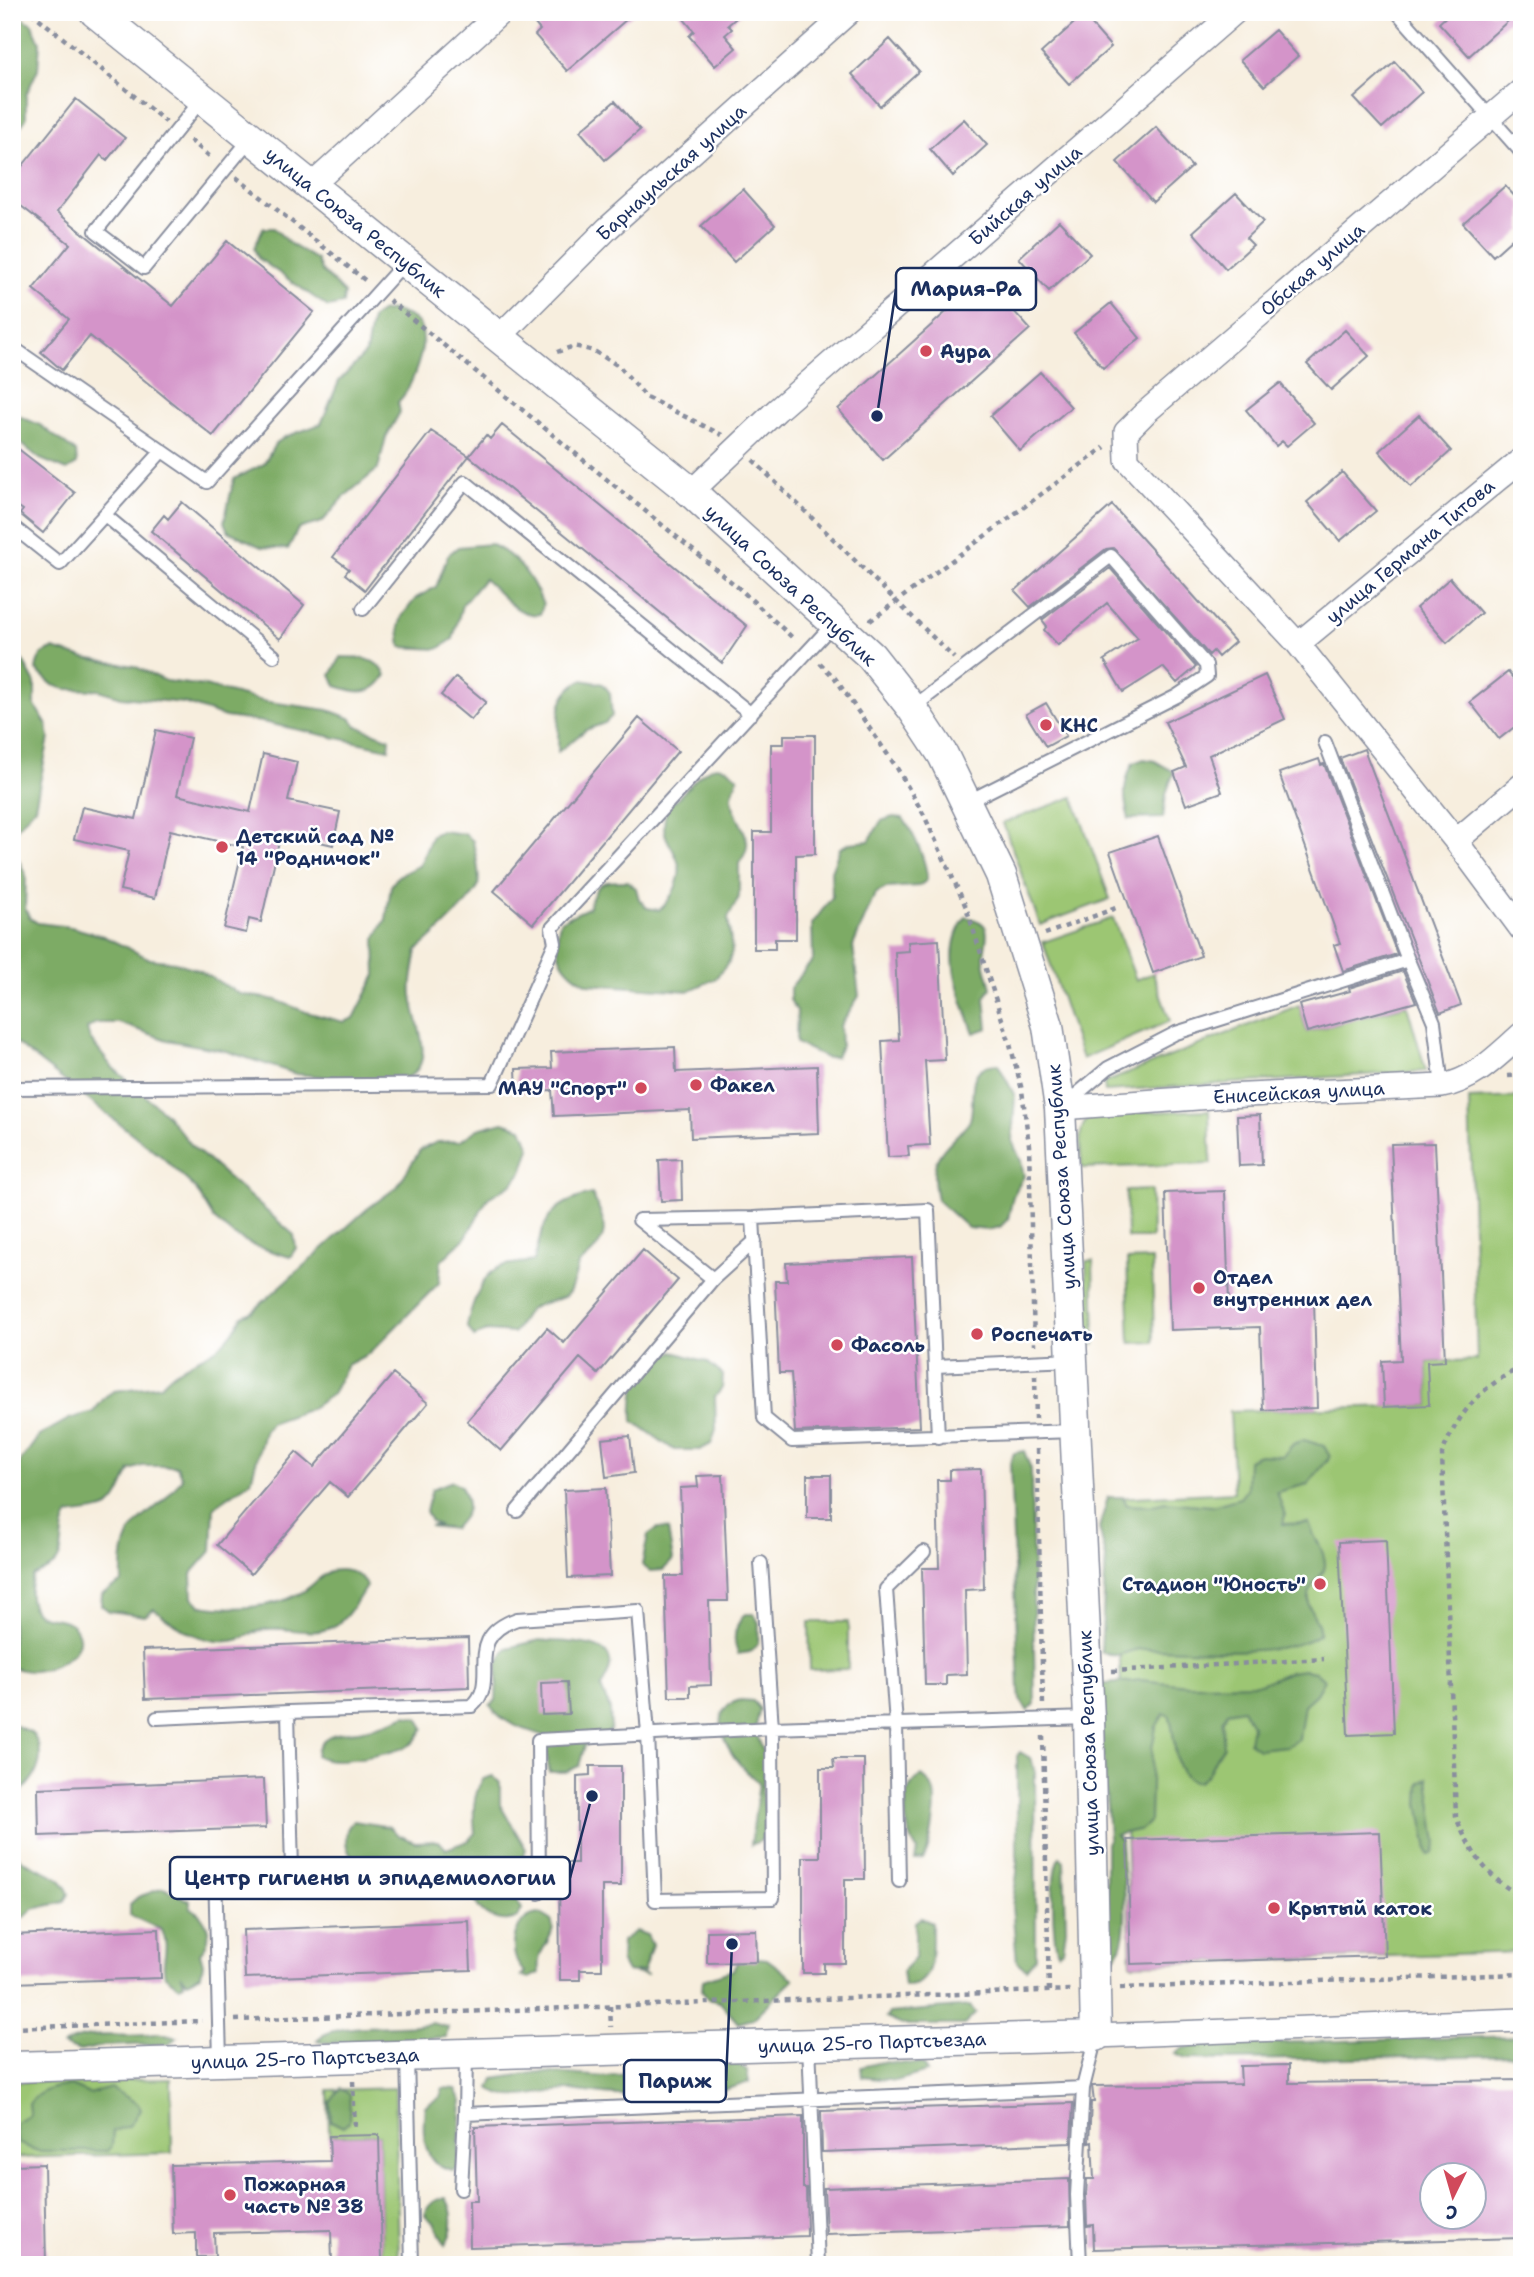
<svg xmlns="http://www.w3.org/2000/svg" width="1534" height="2277" font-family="'Shantell Sans',sans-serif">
<rect width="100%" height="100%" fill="#fff"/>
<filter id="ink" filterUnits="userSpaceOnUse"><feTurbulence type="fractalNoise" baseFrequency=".0143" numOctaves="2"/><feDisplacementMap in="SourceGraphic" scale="14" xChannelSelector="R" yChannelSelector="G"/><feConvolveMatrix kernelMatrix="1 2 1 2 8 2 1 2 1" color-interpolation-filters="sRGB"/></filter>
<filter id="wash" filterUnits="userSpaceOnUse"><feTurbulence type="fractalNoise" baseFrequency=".00686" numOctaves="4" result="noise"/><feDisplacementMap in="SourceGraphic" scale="28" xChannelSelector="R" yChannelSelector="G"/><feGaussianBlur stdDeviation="1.57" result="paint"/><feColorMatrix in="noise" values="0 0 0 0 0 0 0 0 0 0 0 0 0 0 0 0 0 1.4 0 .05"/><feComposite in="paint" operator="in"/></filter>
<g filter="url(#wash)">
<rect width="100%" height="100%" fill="#f7eede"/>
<!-- green -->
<path fill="#9cc673" stroke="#5c7a68" stroke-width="2" d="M1073 797 1110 899 1040 925 1003 823Z
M1113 918 1136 980 1153 973 1170 1021 1082 1059 1043 942Z
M1299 1005 1307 1032 1407 1005 1426 1071 1105 1091 1104 1083Z
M1522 1097V1952L1131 1964 1114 1498 1234 1492 1230 1411 1429 1405 1427 1362 1477 1360 1469 1099Z
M1209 1110 1211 1164 1082 1168C1081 1148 1075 1126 1093 1114Z
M1151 1190 1152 1238H1127L1126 1191Z
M1152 1259 1154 1342 1130 1343 1127 1260Z
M1086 1261H1093L1095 1344H1088Z
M809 1622H848V1669L810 1670Z
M171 2079 172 2153 12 2158V2082Z
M395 2088 399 2260H382L379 2135 329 2136 328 2090Z"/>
<!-- forest -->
<path fill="#7dab65" stroke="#4c6d62" stroke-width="2" d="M12 12 32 24 40 42 38 69 26 95V119L19 128 13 129Z
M263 228H274L289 243 317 260 321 270 344 293 343 304 328 307 258 258 254 248Z
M393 310C402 314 417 317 421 328 428 345 411 390 398 402L400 412 386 437 378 469 345 496 322 522 298 529 288 549 261 547 228 531 224 522 234 479 264 464 275 444 285 437 321 424 339 381 366 353 372 318 381 312Z
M12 413 40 425 76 452 77 464 67 470 40 459 12 436Z
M490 544C516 555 533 578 543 605L540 614C517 618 500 592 484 579L462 605 453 639 438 649 401 647 399 627 402 616 416 598 436 587 448 555 458 547Z
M53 649 84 658 134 666 166 681 205 686 262 701 328 710 350 718 357 726 390 739 389 749 262 722 225 717 184 703 121 697 99 690 65 689 53 685 36 670C38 657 41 653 53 649Z
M12 655 23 661 35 683V706L47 725 49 738 35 807 12 834Z
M341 657C359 657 376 657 386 675 373 697 357 693 336 686L331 675Z
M582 680 603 684 610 693 612 716 605 723 586 730 558 752C559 725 553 694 582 680Z
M1144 759 1155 761 1174 772 1166 794 1163 818 1129 819C1123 798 1123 783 1133 763Z
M716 766 727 768 738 777C736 784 731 792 732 799 734 825 760 837 739 863V897L728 918 732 951 729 962 715 979 688 991 588 984C559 969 553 951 560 921L588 908C598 882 598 881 627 881L636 888 639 899 647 908 659 910C670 902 682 880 679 865 672 839 657 840 668 806 686 794 695 773 716 766Z
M893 817 903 818C914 834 927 861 927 880L919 886 886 888 875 894 853 946 859 996 840 1026 841 1046 836 1057 826 1058 796 1043 797 1011 790 1000V988L813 960 812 924 832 897 831 871 840 848 850 843 869 841 881 821Z
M441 831 465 834 473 841C475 854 481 873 478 886 476 897 428 942 417 950 415 964 410 981 412 995 415 1028 444 1073 391 1083L296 1074 226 1051 167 1040 119 1023H96L87 1029 90 1039 112 1067 165 1113 193 1147 294 1235 296 1248 290 1257 255 1246 233 1235 214 1219 195 1188 162 1157 12 1040V847L26 875 25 909 30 918 38 923 71 927 103 936 150 959 175 962 198 970 240 994 276 1000 306 1012 344 1022 354 1018 376 975 375 939 386 919 391 886 398 876 420 865 432 835Z
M966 917C999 924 983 939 984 960 985 969 989 979 991 988L985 998 988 1028 974 1033C961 997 939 952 966 917Z
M998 1064 1015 1096 1012 1141 1021 1161 1024 1176 1013 1196 1008 1219 1000 1227 987 1230 968 1228 937 1200C930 1164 934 1158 959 1133 963 1129 968 1125 970 1120 977 1097 962 1066 998 1064Z
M503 1122 522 1128 530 1148 523 1170 513 1183 488 1198 466 1237 441 1261 439 1283 370 1353 347 1365 332 1394 310 1409 270 1423 264 1432 251 1481 214 1507 212 1550 191 1574 192 1597 200 1605C230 1610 271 1609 299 1594 310 1589 319 1577 330 1571 346 1568 357 1571 367 1585 358 1598 347 1621 332 1627 312 1637 289 1627 268 1629 257 1629 248 1637 237 1640 205 1647 177 1627 154 1609L145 1616 109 1611 101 1605 102 1594 122 1582C119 1512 151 1525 182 1478L177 1466H142L130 1470C112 1513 114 1508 69 1515 58 1529 67 1553 54 1565 49 1570 39 1572 33 1576 30 1585 28 1598 33 1608 41 1625 70 1611 78 1633 86 1654 50 1670 34 1671 27 1672 19 1669 12 1668V1473L39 1436 69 1419 93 1412 106 1396 114 1391 161 1385C191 1351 219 1364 242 1316L252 1312 367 1209 397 1187 420 1150 437 1142 460 1141 478 1129Z
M592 1194C610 1229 609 1241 578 1265 567 1309 567 1292 534 1307 522 1312 522 1325 513 1333L487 1331 474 1337 467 1326C471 1307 481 1275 500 1267 510 1263 523 1263 534 1261 544 1220 548 1204 592 1194Z
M674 1352 707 1362 723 1375 722 1388 715 1397 716 1430 711 1444 700 1450H674L633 1421C631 1388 638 1360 674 1352Z
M1304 1440 1324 1446 1330 1457 1308 1484 1277 1492 1285 1515 1283 1524 1308 1523C1312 1528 1312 1532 1315 1537 1342 1583 1306 1571 1309 1603 1310 1614 1321 1622 1319 1634 1286 1660 1185 1648 1143 1649 1127 1649 1118 1661 1101 1652L1106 1557 1099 1528 1108 1497H1123L1127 1505 1149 1506 1165 1502 1212 1506 1240 1498 1247 1489 1248 1460 1259 1455 1283 1456 1293 1444Z
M1024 1451 1031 1469 1035 1704 1028 1711 1020 1700 1019 1689 1010 1463 1014 1453Z
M452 1481 461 1486C471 1507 469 1513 453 1529L429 1526 439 1525 431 1522 426 1511 432 1489Z
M658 1528 668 1529 673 1560 663 1570 650 1571 642 1565 648 1535Z
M745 1614H754L759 1623 758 1644 750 1652 738 1654C732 1639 734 1626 745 1614Z
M540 1640C558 1643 615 1638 610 1667 609 1674 603 1682 601 1688L610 1709 611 1729 604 1736 585 1745 579 1766 566 1772H549L545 1736C524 1729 503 1725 490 1705L496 1699 498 1662 507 1648Z
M1304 1670 1315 1672 1324 1680 1316 1694 1304 1705 1299 1739 1287 1746 1259 1749 1249 1742 1252 1725 1242 1709 1227 1712 1222 1722 1224 1747C1212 1757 1213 1775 1198 1782 1168 1778 1178 1735 1169 1715L1164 1714 1156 1727 1152 1749 1150 1821 1142 1829 1116 1835 1121 1840C1121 1866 1134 1939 1114 1957L1106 1949V1843L1109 1838 1099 1685 1141 1680 1188 1685 1260 1684 1289 1672Z
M741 1700 753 1701 760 1709 755 1730 767 1761 762 1791 766 1820 762 1840 751 1845 759 1782C736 1768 696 1710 741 1700Z
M406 1715 418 1718 424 1728C419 1734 416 1742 410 1745 394 1754 330 1767 316 1755 321 1729 346 1734 363 1730 377 1726 392 1722 406 1715Z
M12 1724 32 1733C51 1760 33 1782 12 1801Z
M1020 1752 1030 1758 1035 1772 1036 1957 1026 1969 1017 1962 1012 1906 1017 1873V1756Z
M493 1776 500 1783V1805L526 1849 518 1870 522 1883 515 1897 522 1909 518 1917C510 1921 505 1921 497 1919 464 1912 480 1878 460 1865 447 1857 438 1869 425 1871 398 1874 346 1875 346 1839 346 1831 347 1826 354 1821L390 1827 398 1835 415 1842 439 1841 446 1849 468 1841 475 1833C473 1812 472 1797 483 1779Z
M922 1776C926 1779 931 1783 933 1789 938 1802 931 1848 923 1859L915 1860 917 1850C904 1830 897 1789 922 1776Z
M1428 1778 1437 1843 1434 1853 1429 1855 1419 1804 1420 1784Z
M12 1848C25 1872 59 1866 69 1894L64 1902 33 1909 26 1916 12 1921Z
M1060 1857 1064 1861 1066 1929 1063 1950 1058 1953C1052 1939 1050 1868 1060 1857Z
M163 1888 190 1901V1907C207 1917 216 1938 200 1953L203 1964 201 1975 187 1982 182 1977 184 1984 179 1986 165 1976C160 1958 171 1952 162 1930L130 1915V1904L138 1897Z
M541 1914 551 1920 553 1927C549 1948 536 1948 539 1973L529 1978 521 1976 525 1972C505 1957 513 1913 541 1914Z
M921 1918 932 1923C931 1945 938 1988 904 1986L902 1971 915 1958V1922Z
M636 1931 647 1935 652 1945 643 1971 635 1972 648 1975 627 1972 621 1961 622 1941Z
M747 1957 767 1959 794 1979 753 2019 738 2023 720 2002 708 1999 702 1991 703 1980 733 1970 738 1961Z
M970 2006 976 2013 964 2025H902L886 2018 889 2013Z
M432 2023 448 2027 446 2037 329 2043 317 2040C335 2020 404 2030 432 2023Z
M158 2033 177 2038 169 2044 103 2046 80 2051 63 2045C93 2027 126 2041 158 2033Z
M1522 2036V2055L1231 2060 1186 2059 1175 2054 1183 2048 1202 2045Z
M705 2062 737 2065 747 2071 749 2082C732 2088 697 2100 682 2087 682 2074 695 2068 705 2062Z
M881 2062 922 2064 927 2072 896 2081 862 2077 861 2067Z
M539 2072 607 2077 629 2073 655 2079V2085C641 2103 590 2092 570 2090 550 2089 505 2106 490 2088L494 2079Z
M71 2086 89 2094 111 2088 138 2104 140 2110 129 2126 113 2131 112 2147 107 2151H38L17 2143 15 2124 30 2115 29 2104C39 2090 55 2086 71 2086Z
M340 2088 350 2095 349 2122 343 2127 331 2121 330 2102Z
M443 2088 456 2089 462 2101 458 2168 453 2171C421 2165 422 2131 425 2106L440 2097Z
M446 2198C455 2213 454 2231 445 2245L435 2224 425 2215C427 2205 436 2198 446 2198Z"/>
<g id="blocks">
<!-- building -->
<path fill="#d494c9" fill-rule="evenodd" d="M549 12H635L567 71 535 35 540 30 535 24Z
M678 12H743L728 25 732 29 725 35 736 48 715 66 689 36 694 31Z
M1451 12H1518L1469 56 1439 23Z
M1083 15 1111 47 1069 84 1041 53Z
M1275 30 1298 56 1264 86 1240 60Z
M890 39 919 71 880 106 852 74Z
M1395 62 1422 92 1382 128 1354 98Z
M76 99 125 138 107 160 101 155 57 212 173 306 227 241 314 312 213 436 90 336 62 370 41 352 69 319 33 289 70 244 12 199V179Z
M615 101 640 130 605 160 580 131Z
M964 119 987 145 953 176 930 149Z
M1156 127 1192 167 1153 202 1117 162Z
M1505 186 1522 204V230L1493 256 1463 223Z
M743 189 775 225 734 262 701 226Z
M1236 193 1263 222 1246 238 1253 245 1226 269 1193 232Z
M1059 221 1090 254 1049 291 1019 258Z
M984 278 1030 329 883 460 838 409Z
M1111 303 1140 338 1103 368 1074 333Z
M1345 330 1369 356 1331 390 1307 364Z
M1040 372 1071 407 1020 451 990 416Z
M1280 383 1314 423 1287 446 1282 441 1276 446 1246 410Z
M1419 415 1451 451 1411 487 1379 451Z
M502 425 747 626 722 663 469 456 486 435 490 439Z
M431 431 469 456 365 590 345 574 349 569 333 557Z
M12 444 75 493 43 533 20 514 23 510 12 502Z
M1342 472 1376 511 1340 541 1307 502Z
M182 502 304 605 280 639 151 531 164 515 168 519Z
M1112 505 1235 642 1218 657 1213 651 1209 655 1113 548 1106 549 1030 607 1015 591Z
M1110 568 1196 667 1177 683 1163 667 1123 692 1104 660 1138 638 1107 603 1058 645 1044 630 1047 626 1042 620Z
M1450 578 1481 613 1447 643 1416 608Z
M1508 672 1522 689V721L1499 739 1470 702Z
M1265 675 1285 719 1209 755 1222 792 1186 805 1174 772 1186 767 1165 722Z
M456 677 486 702 471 720 441 695Z
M1046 703 1066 736 1046 747 1026 714Z
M639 718 678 751 533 924 494 891Z
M156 730 190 738 177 795 250 812 263 754 297 762 288 801 340 812 333 845 281 833 261 922 249 919 246 933 224 928 243 847 170 830 155 898 120 890 129 851 74 839 82 807 136 819Z
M784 735H815V854L796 855V939H775V949H754V832H771V744H784Z
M1364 749 1461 1005 1440 1013 1340 758Z
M1319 759 1321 765 1324 764 1397 954 1343 971 1334 945 1340 943 1279 773Z
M1158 836 1201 956 1153 973 1110 852Z
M939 940 945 1060 925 1061 930 1145 908 1146 909 1156 888 1157 882 1041 899 1040 895 952 909 951 908 942Z
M1403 971 1416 1002 1307 1032 1299 1005 1350 991 1349 988Z
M675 1047 676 1072 817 1066 819 1133 691 1138 690 1110 554 1116 552 1090 517 1092 516 1069 552 1068 551 1052Z
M1260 1115 1262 1165 1239 1166 1237 1116Z
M1435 1143 1445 1361 1427 1362 1429 1405 1384 1407 1382 1361 1401 1360 1391 1144Z
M681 1159 682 1200 661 1201 659 1160Z
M1225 1191 1229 1303 1314 1300 1317 1408 1263 1410 1260 1327 1170 1330 1165 1193Z
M643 1250 678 1280 598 1374 580 1358 501 1451 467 1421 547 1328 564 1343Z
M912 1257 920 1427 795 1432 791 1373H779L775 1281H787L786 1263Z
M393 1374 428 1403 348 1497 330 1482 251 1574 217 1545 296 1452 314 1467Z
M630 1436 634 1473 606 1477 602 1439Z
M981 1469 984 1589 965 1590 967 1674 946 1675V1685H925L922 1568H939L937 1480H950V1470Z
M723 1475 728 1601H709L711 1685 690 1686V1697H669L665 1576H683L680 1488 698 1487 697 1476Z
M807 1475H831V1518H807Z
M606 1488 610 1576 568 1578 564 1490Z
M1386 1540 1394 1733 1348 1735 1339 1542Z
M468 1638 469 1687 145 1699 143 1650Z
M567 1682 569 1714 542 1715 541 1683Z
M833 1759H864L865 1879H845V1963H824V1973H803V1857H820V1768H834Z
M590 1766H621V1886H602V1970H580V1980H560L559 1863H577V1776L590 1775Z
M264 1779 266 1828 39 1836 38 1788Z
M1380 1832 1385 1956 1131 1964 1127 1840Z
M469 1921 471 1970 245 1978 243 1930Z
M159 1929 161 1978 12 1983V1935Z
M756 1930 757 1962 707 1963V1931Z
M1289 2065V2083L1522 2080V2238L1094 2249 1093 2225 1087 2226 1086 2195 1087 2179H1094L1092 2142 1089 2143 1091 2102H1094L1092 2086 1241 2084 1240 2066ZM1474 2172V2217H1432V2173Z
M1073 2103 1071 2143 822 2152 821 2111Z
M803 2116V2188H806L807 2236 470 2247 469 2201H477L475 2127Z
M379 2135 382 2260 332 2261 331 2230 214 2233 215 2257H196V2233L173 2234 171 2165 330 2161 329 2136Z
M44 2164 46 2265H12V2165Z
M1069 2179 1070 2226 826 2234 824 2188Z"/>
</g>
</g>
<g filter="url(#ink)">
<use href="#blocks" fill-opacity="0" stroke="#898e9e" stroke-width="2"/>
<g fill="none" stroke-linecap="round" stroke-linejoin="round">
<defs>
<path id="service" d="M1397 12 1522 153
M202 99 96 231 144 268 251 138
M12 347 207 482 405 262
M106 516 274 656
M12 526 60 564 162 451
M363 609 465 482 751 714
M912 708 1111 556 1206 665 1207 676 1177 696 967 802
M1408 960 1434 1022 1442 1086
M12 1088 492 1084 555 943 552 928 835 622
M1063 1106 1108 1068 1176 1033 1408 960 1325 742
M753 1218 639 1220 713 1279 755 1241
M935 1366 1073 1360
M938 1437 928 1210 753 1218 764 1418 792 1441 1074 1431
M517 1511 713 1279
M157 1718 288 1712
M899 1881 896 1724 886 1589 924 1552
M539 1893 538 1740 772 1728 761 1563
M809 2044 818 2265
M407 2056 412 2265
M220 2060 215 1870H292L288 1712 472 1706C502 1680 460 1639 517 1619L638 1611 648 1734 655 1900 773 1898 772 1728 1089 1718
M465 2114 466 2054
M461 2189 465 2114 1083 2088
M1080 2265 1077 2195 1083 2088 1096 2036"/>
<path id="minor" d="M1522 90 1146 412 1126 432 1127 460 1298 644 1456 841 1522 930
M312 185 501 12
M499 337 608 228 849 12
M691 492 777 410 1235 12
M1298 644 1522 459
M1456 841 1522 785
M1060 1108 1225 1096 1442 1086C1475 1080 1497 1056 1522 1034
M1096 2036 1522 2020"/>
<path id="tertiary" d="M12 2067 1096 2036 1089 1718 1060 1108 1048 1026 1001 875 943 755 912 708 871 656 691 492 95 12"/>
</defs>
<!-- service casing -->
<use href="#service" stroke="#898e9e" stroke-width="16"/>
<!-- minor casing -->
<use href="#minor" stroke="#898e9e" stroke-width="26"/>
<!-- tertiary casing -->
<use href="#tertiary" stroke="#898e9e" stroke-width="33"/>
<!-- path -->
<path stroke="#898e9e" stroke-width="4.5" stroke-dasharray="5 5" stroke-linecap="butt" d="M31 12 166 122
M190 140 213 159
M236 177 366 281
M389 300 740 589 795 640
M557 352 574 346 594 351 620 367 646 397 722 435
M753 460 954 658
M870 621 1105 447
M820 663 835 678 897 768 924 815 966 907 1010 1044 1022 1090 1029 1145 1034 1345
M1045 934 1116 908
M1508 1076 1522 1075
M1522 1367C1481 1386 1458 1413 1442 1454L1456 1817C1469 1850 1489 1881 1522 1896
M1035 1375 1036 1419
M1037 1449 1043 1706
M1112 1671 1324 1659
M1043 1736 1049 1991
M1120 1988 1522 1974
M610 2006 611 2027
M235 2020 1070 1990
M12 2028 202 2021
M353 2081 355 2129"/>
<!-- service -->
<use href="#service" stroke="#fff" stroke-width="12"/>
<!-- minor -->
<use href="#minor" stroke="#fff" stroke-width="23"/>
<!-- tertiary -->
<use href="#tertiary" stroke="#fff" stroke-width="30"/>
</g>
</g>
<!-- markers -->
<g fill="#d1495b" stroke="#fff" stroke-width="2.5">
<circle cx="926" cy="351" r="7"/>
<circle cx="1046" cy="725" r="7"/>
<circle cx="222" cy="847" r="7"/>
<circle cx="696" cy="1085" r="7"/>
<circle cx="641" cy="1088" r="7"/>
<circle cx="1199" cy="1288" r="7"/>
<circle cx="977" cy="1334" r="7"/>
<circle cx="837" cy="1345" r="7"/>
<circle cx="1320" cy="1584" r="7"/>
<circle cx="1274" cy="1908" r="7"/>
<circle cx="230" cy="2195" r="7"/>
</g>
<g text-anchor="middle" stroke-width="5" stroke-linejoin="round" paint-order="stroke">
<!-- street labels -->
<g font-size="19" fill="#1b2f5e" stroke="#fff">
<text transform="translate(671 172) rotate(-42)" y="7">Барнаульская улица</text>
<text transform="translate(1025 195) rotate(-41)" y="7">Бийская улица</text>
<text transform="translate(356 222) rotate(39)" y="7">улица Союза Республик</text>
<text transform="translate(1312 269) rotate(-41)" y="7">Обская улица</text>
<text transform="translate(1410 551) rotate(-40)" y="7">улица Германа Титова</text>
<text transform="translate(791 585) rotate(43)" y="7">улица Союза Республик</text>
<text transform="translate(1299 1092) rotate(-3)" y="7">Енисейская улица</text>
<text transform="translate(1061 1177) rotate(-94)" y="7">улица Союза Республик</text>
<text transform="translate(1088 1743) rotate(-92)" y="7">улица Союза Республик</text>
<text transform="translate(872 2042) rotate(-2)" y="7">улица 25-го Партсъезда</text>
<text transform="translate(305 2058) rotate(-2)" y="7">улица 25-го Партсъезда</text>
</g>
<!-- poi labels -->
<g font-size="19" font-weight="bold" fill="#1b2f5e" stroke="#fff" text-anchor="start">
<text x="940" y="358">Аура</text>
<text x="1060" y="732">КНС</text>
<text x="236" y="843">Детский сад №<tspan x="236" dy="22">14 "Родничок"</tspan></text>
<text x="710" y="1092">Факел</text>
<text x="627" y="1095" text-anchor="end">МАУ "Спорт"</text>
<text x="1213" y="1284">Отдел<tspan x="1213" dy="22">внутренних дел</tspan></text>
<text x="991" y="1341">Роспечать</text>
<text x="851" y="1352">Фасоль</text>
<text x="1306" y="1591" text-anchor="end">Стадион "Юность"</text>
<text x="1288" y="1915">Крытый каток</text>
<text x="244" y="2191">Пожарная<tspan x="244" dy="22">часть № 38</tspan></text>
</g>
</g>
<!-- callouts -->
<path fill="none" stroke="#1b2f5e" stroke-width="2.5" d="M877 416L896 289M592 1796L570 1878M732 1944L726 2081"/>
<g fill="#1b2f5e" stroke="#fff" stroke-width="2.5">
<circle cx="877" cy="416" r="7"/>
<circle cx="592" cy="1796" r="7"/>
<circle cx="732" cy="1944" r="7"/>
</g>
<g fill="#fff" stroke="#1b2f5e" stroke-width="2.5">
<rect x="896" y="268" width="140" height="42" rx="7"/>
<rect x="170" y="1857" width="400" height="42" rx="7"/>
<rect x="624" y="2060" width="102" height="42" rx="7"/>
</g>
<g font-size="21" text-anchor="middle" font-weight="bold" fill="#1b2f5e">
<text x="966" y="296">Мария-Ра</text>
<text x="370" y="1885">Центр гигиены и эпидемиологии</text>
<text x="675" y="2088">Париж</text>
</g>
<!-- margin -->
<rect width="1534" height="2277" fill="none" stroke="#fff" stroke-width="42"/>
<!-- north arrow -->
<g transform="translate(1453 2196) rotate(185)"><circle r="33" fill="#ffffff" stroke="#a4acbf" stroke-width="2"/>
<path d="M0-5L12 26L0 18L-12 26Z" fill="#d1495b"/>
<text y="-10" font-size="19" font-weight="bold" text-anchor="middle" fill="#1b2f5e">С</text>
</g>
</svg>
